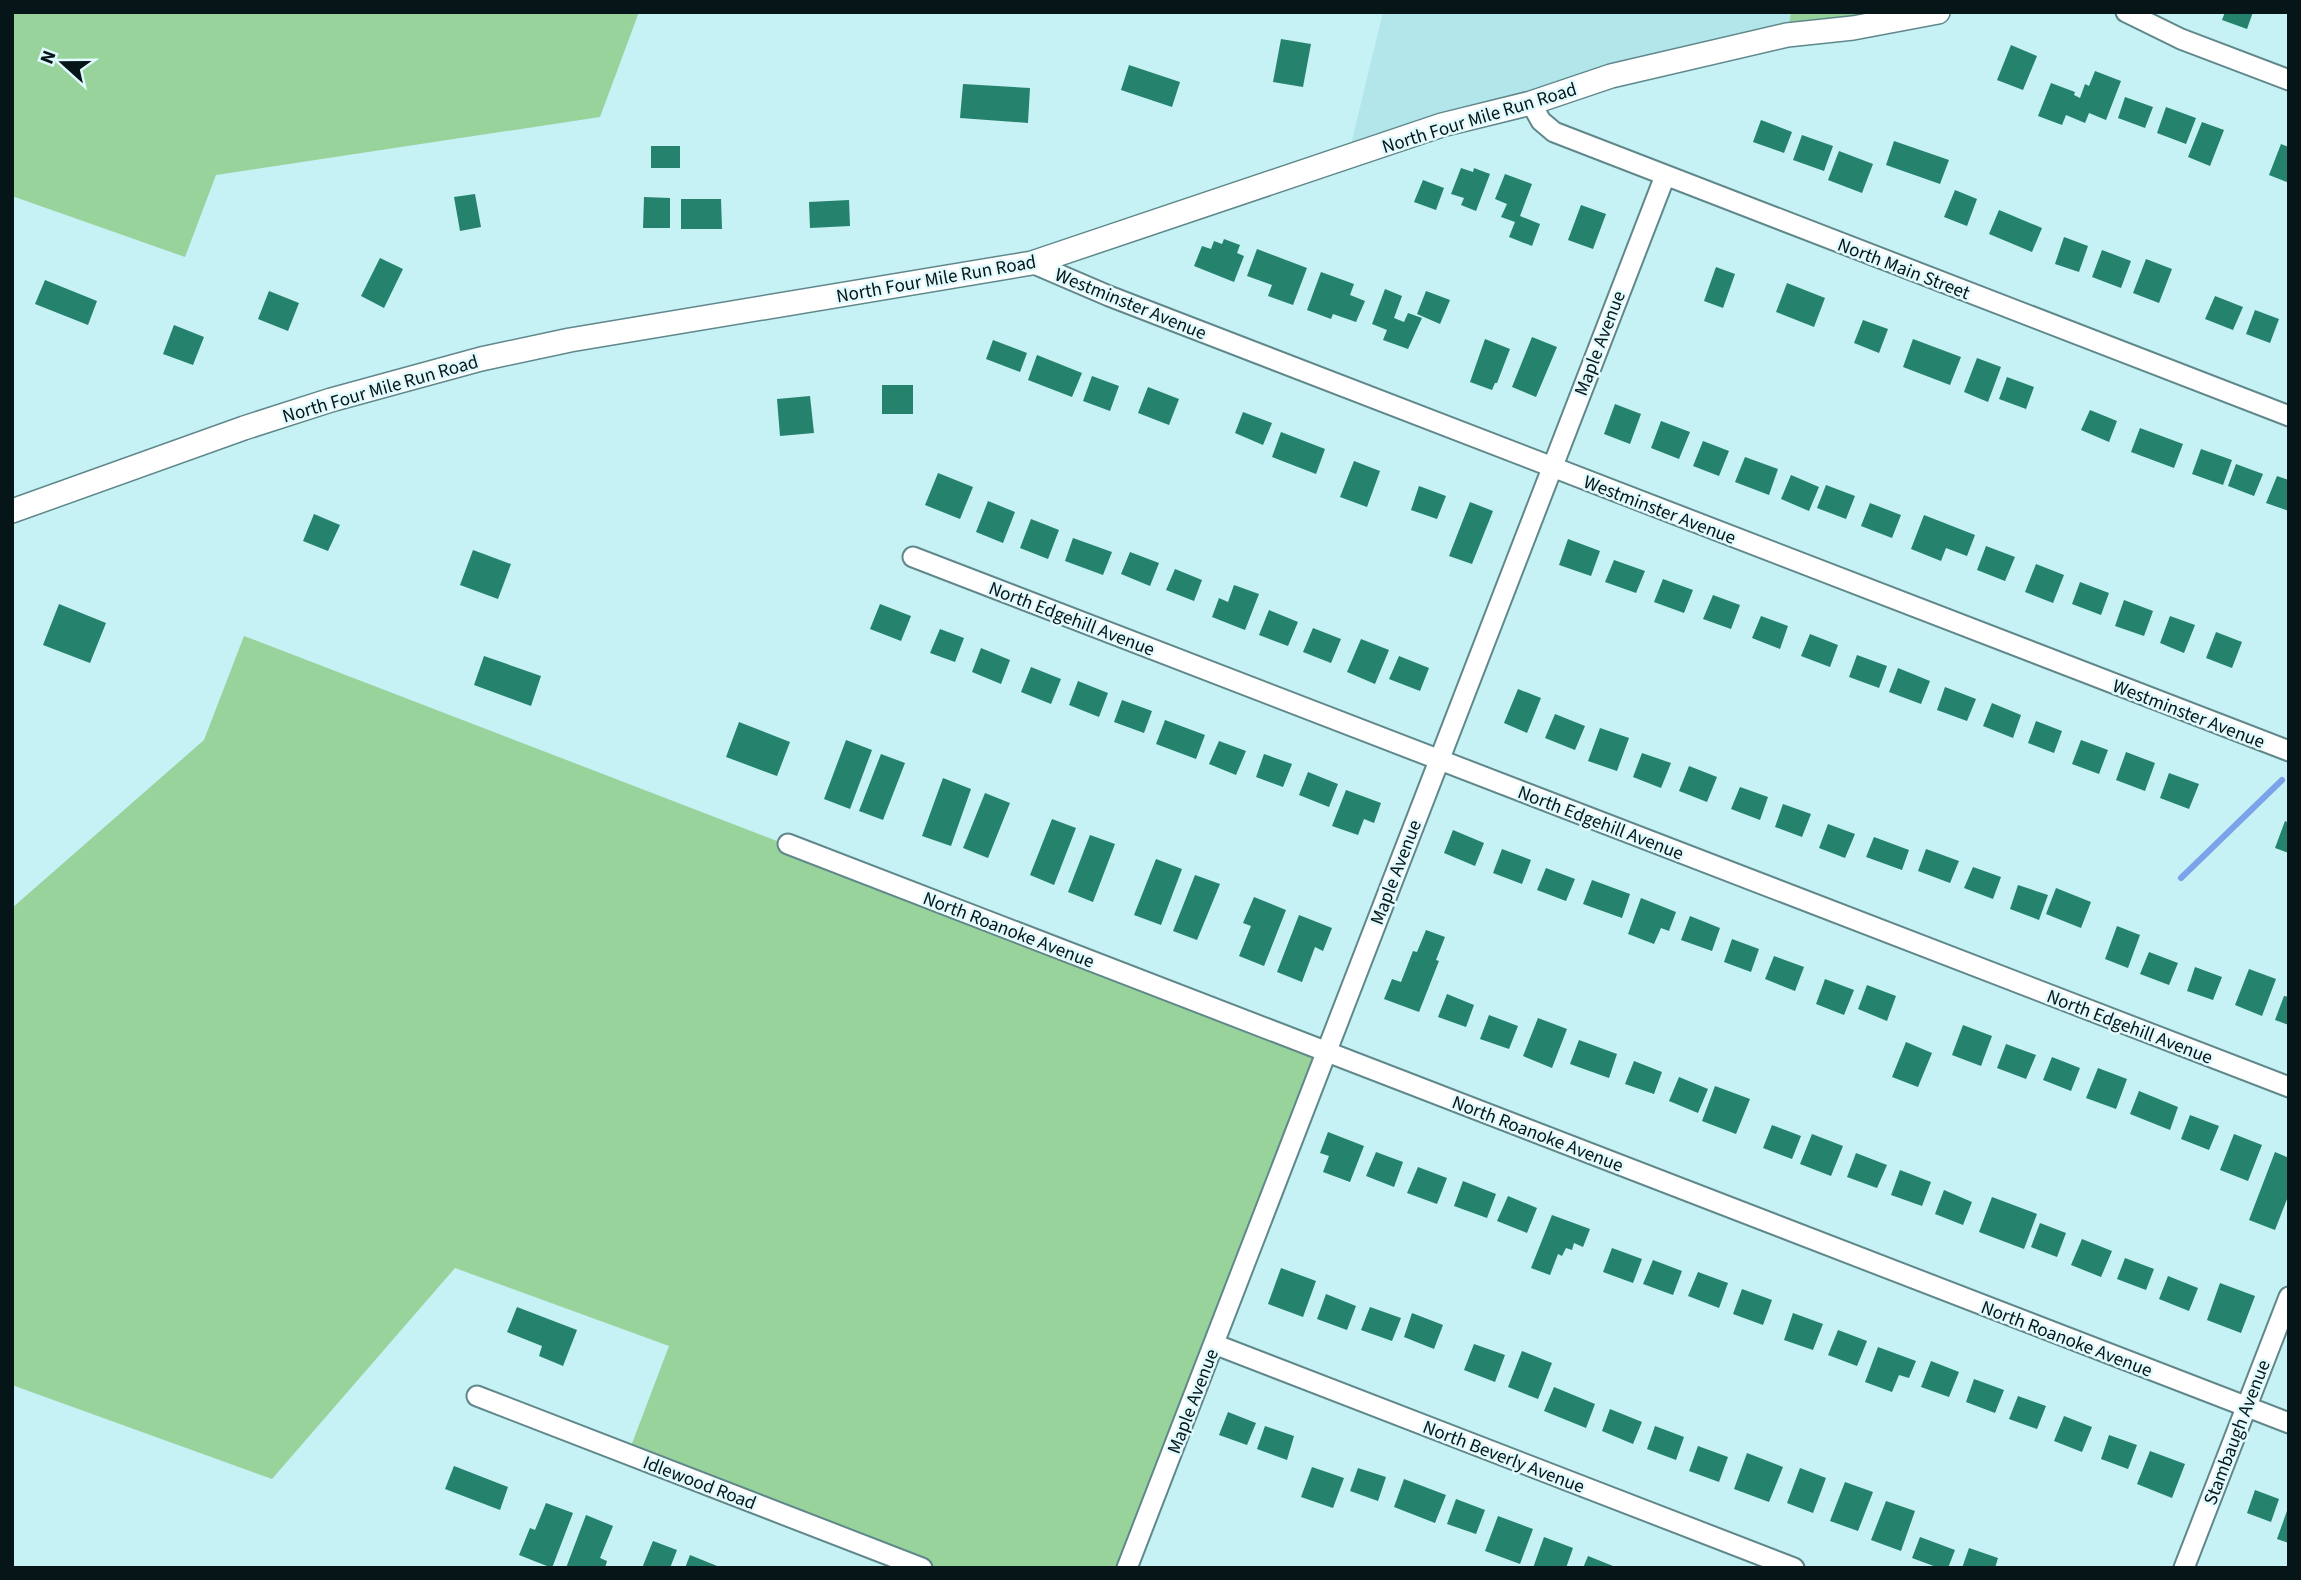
<svg xmlns="http://www.w3.org/2000/svg" width="2301" height="1580" font-family="'Source Sans 3',sans-serif">
<rect width="100%" height="100%" fill="#c6f1f5"/>
<!-- built -->
<path fill="#b2e6eb" d="M1383 12H1791L1787 35 1348 157Z"/>
<!-- green -->
<path fill="#99d39c" d="M12 12H639L600 117 216 175 185 257 12 196Z
M1791 12H1938L1787 35Z
M244 636 1326 1052 1127 1568H922L628 1454 669 1346 455 1268 272 1479 12 1385V908L204 740Z"/>
<g fill="none" stroke-linecap="round" stroke-linejoin="round">
<!-- stream -->
<path stroke="#7aa3ea" stroke-width="6" d="M2181 878 2282 780"/>
</g>
<!-- building -->
<path fill="#25826d" d="M2225 12H2253L2247 29 2222 20Z
M1281 39 1311 44 1303 87 1273 82Z
M2011 45 2037 56 2023 90 1997 80Z
M1129 65 1180 82 1172 107 1121 90Z
M2095 71 2121 81 2106 120 2089 113 2085 123 2066 115 2062 125 2038 116 2051 83 2075 92 2074 95 2080 98 2085 84 2089 86Z
M963 84 1030 88 1028 123 960 118Z
M2125 97 2153 107 2145 128 2118 118Z
M2166 107 2196 118 2186 144 2157 133Z
M1761 120 1792 132 1784 153 1753 142Z
M2202 122 2224 130 2210 166 2188 157Z
M1802 135 1833 146 1824 171 1793 160Z
M1894 141 1949 160 1940 184 1886 165Z
M2281 144 2289 147V183L2269 175Z
M651 146H680V168H651Z
M1839 151 1873 164 1862 193 1828 180Z
M1461 168 1473 172 1474 168 1490 174 1476 211 1461 205 1464 198 1451 194Z
M1505 174 1532 184 1520 216 1540 224 1532 246 1509 237 1515 222 1501 217 1507 204 1495 199Z
M1423 180 1444 188 1436 210 1414 202Z
M1955 190 1977 199 1967 226 1944 217Z
M475 194 481 227 460 231 454 197Z
M644 197 670 198V228H643Z
M681 199H721L722 229H681Z
M849 200 850 226 810 228 809 202Z
M1581 205 1606 214 1593 249 1568 240Z
M1999 210 2042 228 2032 252 1989 234Z
M2064 237 2088 246 2079 272 2055 264Z
M1224 239 1240 245 1237 253 1244 256 1234 282 1194 266 1202 246 1211 249 1214 241 1222 244Z
M1257 249 1307 268 1293 305 1268 296 1272 285 1247 276Z
M2102 250 2131 261 2121 288 2092 277Z
M380 258 403 269 384 308 361 296Z
M2146 259 2172 269 2159 303 2133 293Z
M1716 267 1735 274 1723 308 1704 301Z
M1321 272 1354 284 1350 295 1365 301 1356 322 1333 314 1331 319 1307 310Z
M45 280 97 301 88 325 35 304Z
M1787 283 1825 298 1814 327 1776 312Z
M1385 289 1402 296 1394 318 1404 322 1408 313 1422 318 1408 349 1383 340 1387 330 1372 324Z
M269 291 299 303 288 331 258 319Z
M1426 291 1450 300 1440 324 1417 314Z
M2215 296 2243 307 2233 330 2205 319Z
M2255 310 2279 319 2270 343 2246 334Z
M1863 320 1888 329 1879 353 1854 343Z
M174 325 204 337 193 365 163 354Z
M1532 337 1557 347 1536 397 1512 387Z
M1485 339 1510 349 1497 383H1495L1492 390 1470 382Z
M1913 339 1961 357 1950 385 1903 367Z
M993 340 1027 353 1020 372 986 359Z
M1037 355 1082 373 1072 397 1028 380Z
M1977 358 2001 367 1988 402 1964 392Z
M1092 376 1119 386 1110 411 1083 401Z
M2007 377 2034 387 2026 409 1999 399Z
M882 385H913V414H882Z
M1148 387 1179 399 1169 425 1138 413Z
M810 396 814 433 780 436 777 399Z
M1615 404 1641 414 1630 444 1604 434Z
M2090 410 2117 421 2109 442 2081 430Z
M1243 412 1272 423 1263 445 1235 433Z
M1661 421 1690 432 1679 459 1651 448Z
M2140 428 2183 444 2174 468 2131 452Z
M1281 432 1325 449 1316 474 1272 457Z
M1703 441 1729 451 1719 476 1693 466Z
M2201 449 2232 460 2223 485 2192 474Z
M1745 457 1778 469 1769 495 1735 482Z
M1354 461 1380 471 1367 507 1340 497Z
M2236 464 2263 474 2254 496 2228 486Z
M938 473 973 487 960 519 925 505Z
M1791 475 1819 487 1809 511 1781 499Z
M2277 476 2289 480V511L2266 503Z
M1826 485 1855 496 1846 519 1817 508Z
M1419 486 1446 496 1437 519 1411 510Z
M988 501 1015 512 1003 543 976 532Z
M1470 502 1493 511 1472 564 1449 556Z
M1870 503 1901 515 1892 538 1861 526Z
M314 514 340 525 328 551 303 541Z
M1924 515 1975 535 1967 556 1946 548 1941 561 1911 549Z
M1031 519 1059 530 1048 559 1020 548Z
M1073 538 1112 552 1103 575 1065 561Z
M1568 539 1600 551 1591 576 1559 565Z
M1986 546 2015 557 2005 581 1977 570Z
M473 550 511 564 498 599 460 585Z
M1130 552 1159 563 1150 586 1121 574Z
M1614 560 1645 571 1636 593 1605 582Z
M2036 564 2064 575 2053 603 2025 592Z
M1175 569 1202 580 1194 601 1166 590Z
M1663 579 1693 590 1684 613 1654 602Z
M2080 582 2109 593 2101 615 2072 604Z
M1234 585 1259 594 1245 630 1212 617 1219 598 1228 602Z
M1713 595 1740 605 1731 629 1703 619Z
M2124 600 2153 611 2144 636 2115 626Z
M59 604 106 623 90 663 43 645Z
M880 604 911 616 901 641 870 629Z
M1269 610 1298 622 1288 646 1259 635Z
M1761 616 1788 626 1780 649 1752 638Z
M2170 616 2195 625 2184 653 2160 643Z
M1313 628 1341 639 1331 663 1303 652Z
M940 629 964 638 955 662 930 653Z
M2216 632 2242 642 2232 668 2206 658Z
M1810 634 1838 645 1830 667 1801 656Z
M1361 639 1389 650 1375 684 1347 672Z
M981 648 1010 660 1001 684 972 672Z
M1857 655 1887 666 1879 688 1849 677Z
M484 656 541 676 531 706 474 685Z
M1399 656 1429 668 1420 691 1389 679Z
M1031 667 1061 679 1051 704 1021 692Z
M1898 668 1930 681 1921 704 1889 692Z
M1078 681 1108 693 1099 717 1069 705Z
M1945 687 1976 699 1967 721 1937 710Z
M1518 689 1541 698 1527 733 1504 723Z
M1122 700 1152 711 1144 733 1114 722Z
M1992 703 2021 715 2013 738 1983 726Z
M1555 714 1585 726 1575 750 1545 738Z
M1165 720 1205 735 1196 759 1156 744Z
M2036 721 2062 731 2054 753 2028 743Z
M739 722 790 742 777 776 726 757Z
M1600 728 1629 738 1617 771 1588 761Z
M846 740 872 750 850 809 824 799Z
M2081 740 2108 750 2099 774 2072 764Z
M1219 741 1246 751 1236 775 1209 764Z
M2126 752 2155 763 2145 791 2116 780Z
M1642 753 1671 763 1661 788 1633 777Z
M881 754 905 763 883 820 859 811Z
M1264 754 1292 764 1283 787 1256 777Z
M1689 766 1717 777 1707 802 1679 791Z
M1308 772 1338 784 1329 807 1299 795Z
M2169 773 2199 784 2189 809 2160 798Z
M943 778 971 789 951 846 922 836Z
M1740 787 1768 797 1760 820 1731 809Z
M1346 790 1381 803 1374 823 1364 819 1358 835 1332 826Z
M985 793 1010 803 988 858 963 848Z
M1783 804 1811 814 1802 837 1775 827Z
M1052 819 1076 828 1054 885 1030 875Z
M2285 821 2289 823V853L2275 848Z
M1828 824 1855 834 1845 858 1819 848Z
M1453 830 1484 843 1475 866 1444 853Z
M1090 835 1115 844 1093 902 1068 892Z
M1874 837 1909 850 1902 870 1866 857Z
M1502 849 1531 860 1522 884 1493 873Z
M1926 849 1959 861 1950 883 1918 871Z
M1156 859 1182 869 1161 925 1134 915Z
M1973 867 2001 877 1993 899 1964 888Z
M1546 868 1575 879 1566 901 1537 890Z
M1195 875 1220 884 1197 940 1173 931Z
M1592 880 1630 894 1622 918 1583 904Z
M2018 885 2048 895 2039 920 2010 909Z
M2056 888 2091 902 2081 928 2046 914Z
M1254 897 1286 910 1264 966 1239 956 1251 926 1243 923Z
M1641 898 1676 912 1669 931 1661 928 1654 944 1628 934Z
M1299 915 1332 928 1323 951 1315 947 1302 982 1277 972Z
M1690 916 1720 928 1712 951 1681 940Z
M2117 926 2140 935 2128 968 2105 959Z
M1426 930 1445 937 1436 960 1439 961 1419 1012 1384 999 1392 979 1401 982 1413 951 1417 952Z
M1732 939 1759 949 1751 972 1724 962Z
M2149 952 2178 963 2169 985 2140 974Z
M1774 956 1804 967 1795 991 1765 979Z
M2195 967 2222 977 2213 1000 2187 991Z
M2249 969 2276 979 2262 1016 2235 1005Z
M1825 979 1854 990 1844 1015 1816 1004Z
M1867 985 1896 996 1887 1021 1858 1009Z
M1447 994 1474 1005 1466 1027 1438 1017Z
M2284 996 2289 997V1025L2275 1020Z
M1489 1015 1518 1026 1509 1049 1480 1039Z
M1538 1018 1567 1029 1552 1068 1523 1056Z
M1963 1025 1992 1036 1981 1066 1952 1055Z
M1579 1040 1617 1054 1609 1078 1570 1064Z
M1906 1042 1932 1053 1918 1087 1892 1077Z
M2006 1044 2036 1055 2026 1079 1997 1068Z
M2052 1057 2080 1068 2071 1091 2043 1080Z
M1634 1061 1662 1072 1654 1094 1625 1084Z
M2098 1068 2127 1079 2116 1109 2086 1098Z
M1679 1077 1708 1089 1698 1113 1669 1101Z
M1715 1086 1750 1099 1736 1134 1702 1121Z
M2139 1091 2178 1107 2170 1130 2130 1114Z
M2190 1115 2219 1126 2209 1150 2181 1139Z
M1772 1125 1801 1136 1792 1159 1763 1148Z
M1328 1132 1364 1146 1350 1182 1323 1172 1329 1156 1320 1153Z
M1812 1134 1843 1146 1831 1176 1800 1164Z
M2234 1134 2262 1145 2248 1181 2220 1170Z
M1376 1152 1403 1162 1394 1187 1366 1176Z
M2275 1152 2289 1158V1194L2275 1230 2249 1220Z
M1856 1153 1887 1165 1877 1188 1847 1177Z
M1418 1167 1447 1178 1437 1204 1407 1193Z
M1900 1170 1931 1182 1922 1206 1891 1195Z
M1463 1181 1496 1194 1487 1218 1454 1206Z
M1944 1190 1972 1202 1963 1225 1935 1214Z
M1508 1196 1537 1208 1527 1233 1497 1221Z
M1992 1197 2037 1214 2024 1249 1979 1232Z
M1552 1215 1590 1229 1583 1247 1574 1243 1572 1250 1566 1248 1562 1256 1558 1254 1550 1275 1531 1268Z
M2040 1223 2066 1233 2057 1257 2031 1247Z
M2082 1239 2112 1251 2101 1277 2071 1265Z
M1612 1248 1642 1259 1633 1283 1603 1272Z
M2125 1258 2154 1269 2146 1290 2117 1279Z
M1653 1260 1682 1271 1673 1295 1643 1284Z
M1281 1268 1316 1281 1303 1317 1268 1304Z
M1698 1272 1728 1283 1719 1308 1688 1296Z
M2168 1276 2198 1288 2189 1311 2159 1299Z
M2220 1283 2255 1296 2241 1333 2207 1320Z
M1742 1289 1772 1300 1763 1325 1733 1314Z
M1326 1294 1356 1306 1347 1330 1317 1319Z
M517 1307 577 1330 563 1366 539 1356 542 1346 507 1332Z
M1370 1307 1401 1318 1392 1341 1361 1330Z
M1412 1313 1443 1325 1434 1349 1404 1337Z
M1793 1313 1823 1324 1813 1350 1784 1340Z
M1838 1330 1867 1341 1857 1366 1828 1355Z
M1474 1344 1505 1355 1495 1382 1464 1370Z
M1878 1347 1916 1361 1909 1378 1899 1375 1892 1392 1865 1382Z
M1522 1351 1552 1363 1538 1399 1508 1387Z
M1931 1361 1959 1372 1949 1397 1921 1387Z
M1974 1379 2004 1390 1995 1413 1966 1402Z
M1554 1387 1595 1404 1586 1428 1544 1411Z
M2018 1396 2046 1406 2037 1429 2009 1419Z
M1610 1409 1642 1422 1633 1444 1602 1431Z
M1228 1412 1256 1423 1247 1445 1219 1435Z
M2064 1416 2092 1427 2082 1452 2054 1441Z
M1265 1426 1294 1436 1287 1460 1257 1449Z
M1655 1426 1684 1437 1676 1460 1647 1449Z
M2109 1435 2137 1445 2128 1469 2101 1459Z
M1698 1446 1728 1457 1719 1482 1689 1471Z
M2150 1451 2185 1464 2172 1498 2137 1484Z
M1747 1453 1783 1467 1769 1502 1734 1489Z
M454 1466 508 1487 500 1510 445 1489Z
M1312 1467 1344 1478 1333 1508 1301 1497Z
M1358 1468 1386 1477 1378 1501 1350 1491Z
M1800 1468 1826 1478 1813 1513 1787 1503Z
M1404 1479 1446 1495 1435 1523 1394 1507Z
M1845 1482 1873 1492 1858 1531 1830 1521Z
M2255 1490 2279 1499 2271 1522 2247 1513Z
M1456 1499 1485 1510 1476 1534 1447 1524Z
M1886 1501 1915 1511 1901 1551 1871 1540Z
M546 1503 573 1513 552 1568 519 1555 530 1528 535 1530Z
M2288 1508H2289V1543L2277 1539Z
M586 1515 613 1526 600 1558 607 1561 605 1568H566Z
M1498 1516 1533 1529 1520 1564 1485 1551Z
M1544 1537 1573 1548 1566 1568H1533Z
M1920 1537 1955 1550 1948 1568H1939L1912 1558Z
M653 1541 677 1550 670 1568H642Z
M1969 1548 1998 1558 1995 1568H1962Z
M690 1555 722 1568H685Z
M1588 1556 1618 1568H1583Z"/>
<g fill="none" stroke-linecap="round" stroke-linejoin="round">
<defs>
<path id="minor" d="M2126 12 2181 39 2289 80
M1531 103 1541 121 1554 132 2289 416
M1032 263 1109 296 2289 751
M913 557 2289 1087
M788 844 2289 1423
M1214 1344 1794 1568
M477 1396 922 1568
M1127 1568 1665 176
M2184 1568 2289 1297"/>
<path id="tertiary" d="M12 511 244 428 331 400 481 359 570 340 1032 263 1442 125 1531 103 1611 76 1787 35 1853 28 1938 12"/>
</defs>
<!-- minor casing -->
<use href="#minor" stroke="#60888b" stroke-width="23"/>
<!-- tertiary casing -->
<use href="#tertiary" stroke="#60888b" stroke-width="26"/>
<!-- minor -->
<use href="#minor" stroke="#fff" stroke-width="19"/>
<!-- tertiary -->
<use href="#tertiary" stroke="#fff" stroke-width="23"/>
</g>
<g text-anchor="middle" stroke-width="5" stroke-linejoin="round" paint-order="stroke">
<!-- street labels -->
<g font-size="19" fill="#061517" stroke="#e1fafd">
<text transform="translate(1479 117) rotate(-17)" y="7">North Four Mile Run Road</text>
<text transform="translate(1904 268) rotate(21)" y="7">North Main Street</text>
<text transform="translate(936 278) rotate(-10)" y="7">North Four Mile Run Road</text>
<text transform="translate(1131 303) rotate(22)" y="7">Westminster Avenue</text>
<text transform="translate(1599 343) rotate(-69)" y="7">Maple Avenue</text>
<text transform="translate(380 388) rotate(-16)" y="7">North Four Mile Run Road</text>
<text transform="translate(1660 509) rotate(21)" y="7">Westminster Avenue</text>
<text transform="translate(1072 618) rotate(21)" y="7">North Edgehill Avenue</text>
<text transform="translate(2189 713) rotate(21)" y="7">Westminster Avenue</text>
<text transform="translate(1601 822) rotate(21)" y="7">North Edgehill Avenue</text>
<text transform="translate(1395 872) rotate(-69)" y="7">Maple Avenue</text>
<text transform="translate(1009 929) rotate(21)" y="7">North Roanoke Avenue</text>
<text transform="translate(2130 1026) rotate(21)" y="7">North Edgehill Avenue</text>
<text transform="translate(1538 1133) rotate(21)" y="7">North Roanoke Avenue</text>
<text transform="translate(2067 1338) rotate(21)" y="7">North Roanoke Avenue</text>
<text transform="translate(1192 1401) rotate(-69)" y="7">Maple Avenue</text>
<text transform="translate(2236 1432) rotate(-69)" y="7">Stambaugh Avenue</text>
<text transform="translate(1504 1456) rotate(21)" y="7">North Beverly Avenue</text>
<text transform="translate(700 1482) rotate(21)" y="7">Idlewood Road</text>
</g>
</g>
<!-- border -->
<rect width="2301" height="1580" fill="none" stroke="#061517" stroke-width="28"/>
<!-- north arrow -->
<g transform="translate(63 63) rotate(291)" stroke="#e1fafd" stroke-width="5" paint-order="stroke">
<path d="M0-5L12 26L0 18L-12 26Z" fill="#061517"/>
<text y="-10" font-size="19" font-weight="bold" text-anchor="middle" fill="#061517">N</text>
</g>
</svg>
